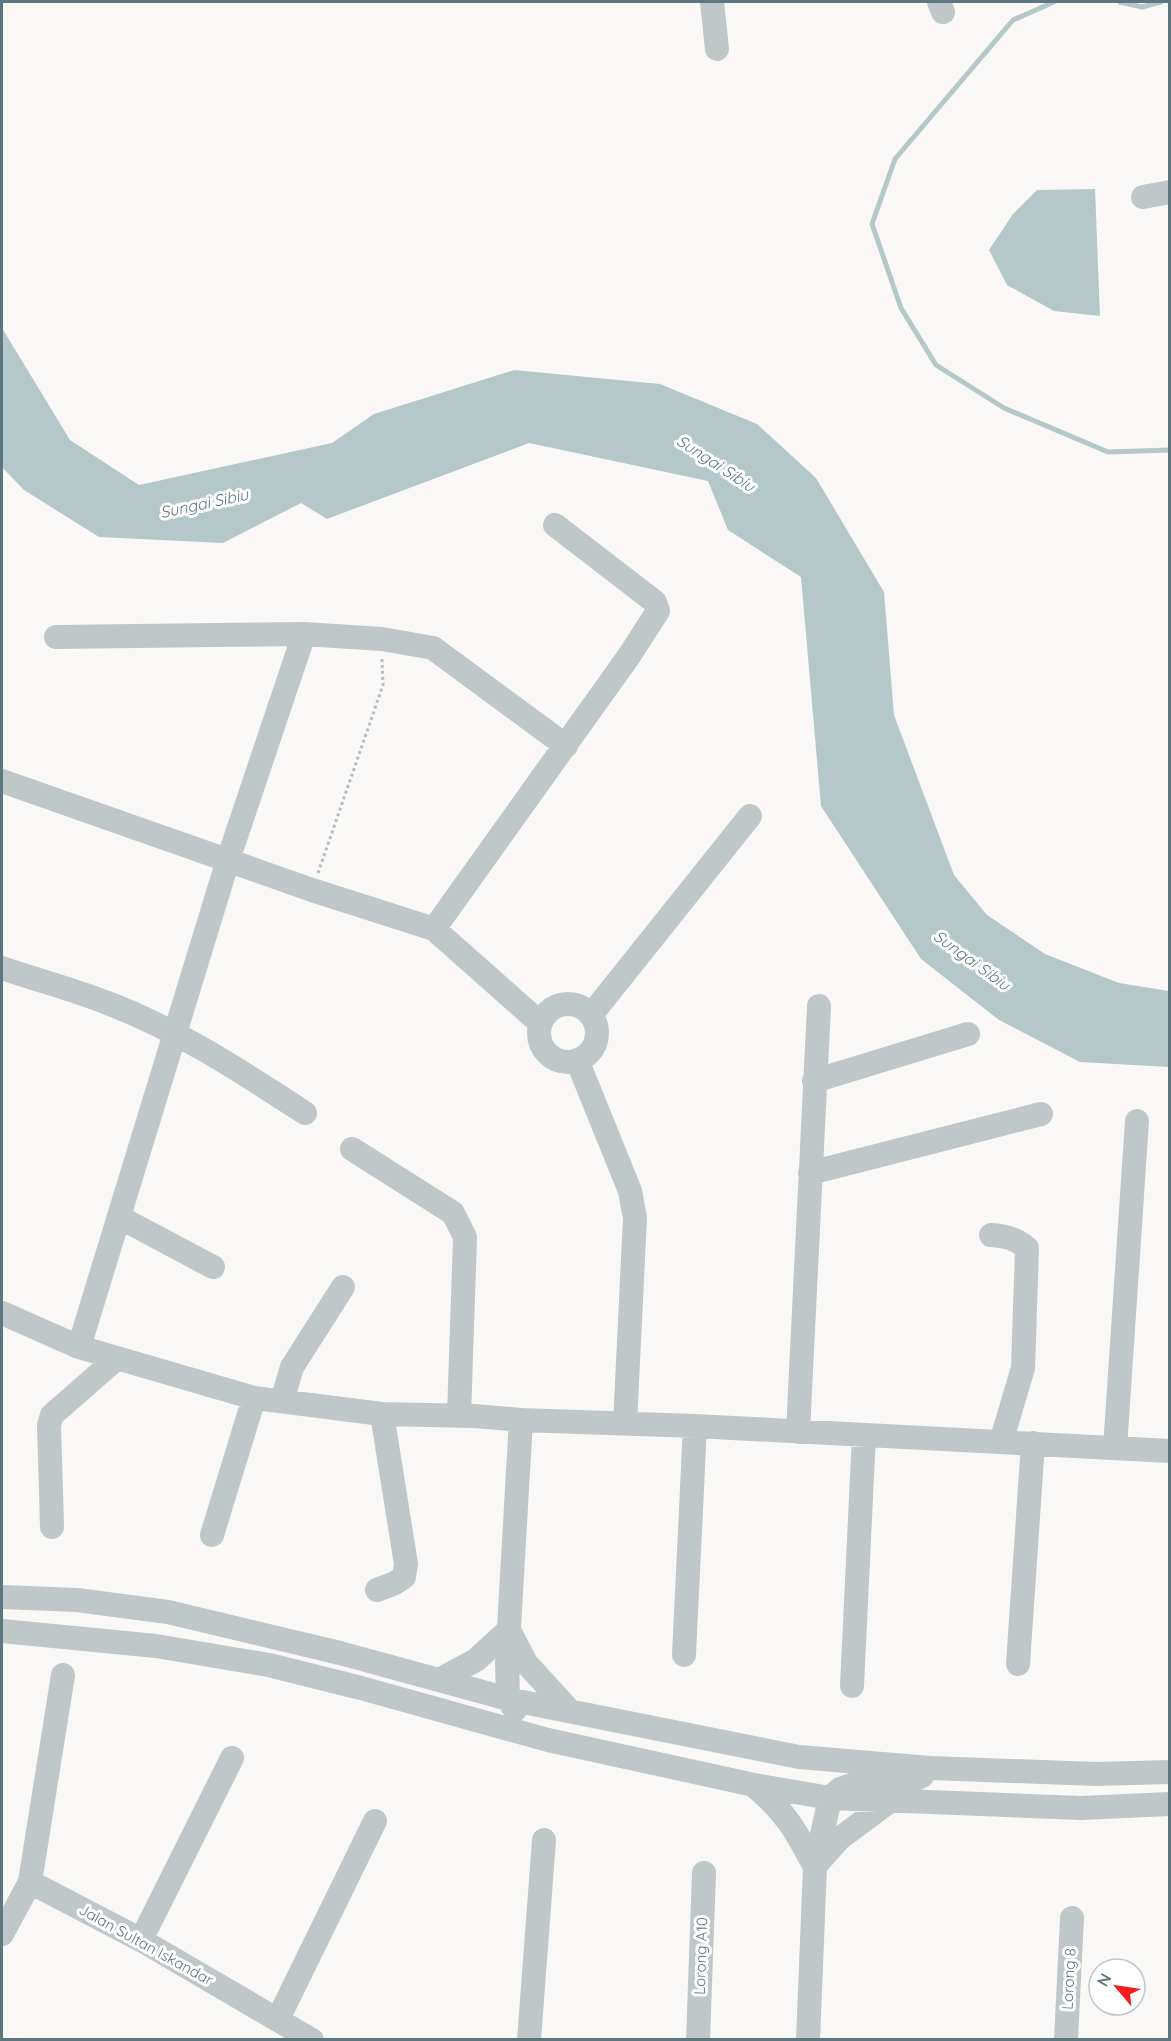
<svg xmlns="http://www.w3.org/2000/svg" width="1171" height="2041" font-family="Quicksand,sans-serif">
<rect width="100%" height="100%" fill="#f9f8f6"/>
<!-- water -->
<path fill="#b5c8c9" d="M1095 189 1100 316 1054 311 1007 285 989 250 1013 214 1037 190Z
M2 328 70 440 139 485 332 443 374 414 514 370 660 384 757 424 816 478 884 592 894 715 954 875 987 915 1045 954 1119 983 1169 991V1067L1080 1062 999 1020 921 959 821 806 801 577 728 530 708 481 529 443 327 519 301 503 223 543 99 537 24 490 2 467Z"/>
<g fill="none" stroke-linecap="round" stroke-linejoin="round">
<!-- stream -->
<path stroke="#b5c8c9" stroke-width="5" d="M1054 2 1013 20 895 159 872 224 901 308 936 365 1004 408 1108 452 1170 450
M1120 2 1142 7 1161 2"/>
<!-- path -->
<path stroke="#b8bec0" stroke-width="3" stroke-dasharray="3 3" stroke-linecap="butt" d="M318 873 383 685 382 659"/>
<!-- minor -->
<path stroke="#bfc7c9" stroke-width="24" d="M712 2 717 49
M939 2 943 12
M1143 197 1170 192
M56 637 304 634 382 639 433 648 566 746
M2 781 312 890 434 929 540 1023
M434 929 629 656 658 611 655 602 555 525
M2 968C37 980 75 990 110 1004 180 1031 242 1072 305 1113
M539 1033a29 29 0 1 1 58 0a29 29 0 1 1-58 0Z
M591 1015 750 816
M577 1060 630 1191 635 1218 625 1423
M814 1081 968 1034
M352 1149 453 1213 465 1237 459 1416
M810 1173 1041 1114
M119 1217 213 1267
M991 1235C1006 1236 1016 1239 1027 1248L1023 1368 1001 1442
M2 1313 79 1347 254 1398 382 1414 474 1416 521 1420 507 1662 508 1699 515 1710
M79 1347 228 860 304 634
M282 1401 292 1367 343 1287
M521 1420 695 1426 1170 1451
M798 1432 819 1006
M1115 1448 1137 1121
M52 1527 49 1425 52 1415 116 1359
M212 1535 254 1398
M377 1590 395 1583 404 1577 406 1564 382 1414
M2 1597 77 1600 168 1612 340 1653 508 1699 799 1757 930 1768 1096 1774 1170 1772
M2 1631 156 1646 269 1665 361 1688 548 1740 754 1785 830 1798 1081 1808 1170 1804
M510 1632 526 1663 570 1711
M684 1655 695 1426
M1018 1664 1033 1443
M439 1680 476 1660 509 1630
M852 1686 864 1435
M754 1786C786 1812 796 1831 815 1867
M815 1866 839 1839 890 1801
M30 1882 141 1940 312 2040
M2 1934 30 1882 63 1675
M141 1940 232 1758
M278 2019 375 1821
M529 2040 544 1840
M698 2040 704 1873
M808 2040 815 1867 830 1798 840 1789 852 1785 911 1781 922 1776
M1066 2040 1072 1918"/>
</g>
<g text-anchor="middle" stroke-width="6" stroke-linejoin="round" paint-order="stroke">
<!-- street labels -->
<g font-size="15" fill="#5d777e" stroke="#fff">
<text transform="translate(146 1945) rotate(29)" y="5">Jalan Sultan Iskandar</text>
<text transform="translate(701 1956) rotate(-88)" y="5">Lorong A10</text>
<text transform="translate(1069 1979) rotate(-87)" y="5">Lorong 8</text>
</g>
<!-- water labels -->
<g font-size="16" font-style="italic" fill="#5c7c7e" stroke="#fff">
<text transform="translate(716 463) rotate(33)" y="6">Sungai Sibiu</text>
<text transform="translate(204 503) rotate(-12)" y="6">Sungai Sibiu</text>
<text transform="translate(972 960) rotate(36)" y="6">Sungai Sibiu</text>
</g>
</g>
<!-- border -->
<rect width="1171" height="2041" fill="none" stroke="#5d777e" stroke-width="6"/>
<!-- north arrow -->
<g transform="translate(1117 1987) rotate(299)"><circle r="28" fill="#ffffff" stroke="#bec9cb" stroke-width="1.5"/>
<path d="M0-4.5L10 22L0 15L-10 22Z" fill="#f31e1c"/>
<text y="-9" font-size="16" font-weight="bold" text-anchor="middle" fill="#5d777e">N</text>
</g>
</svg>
